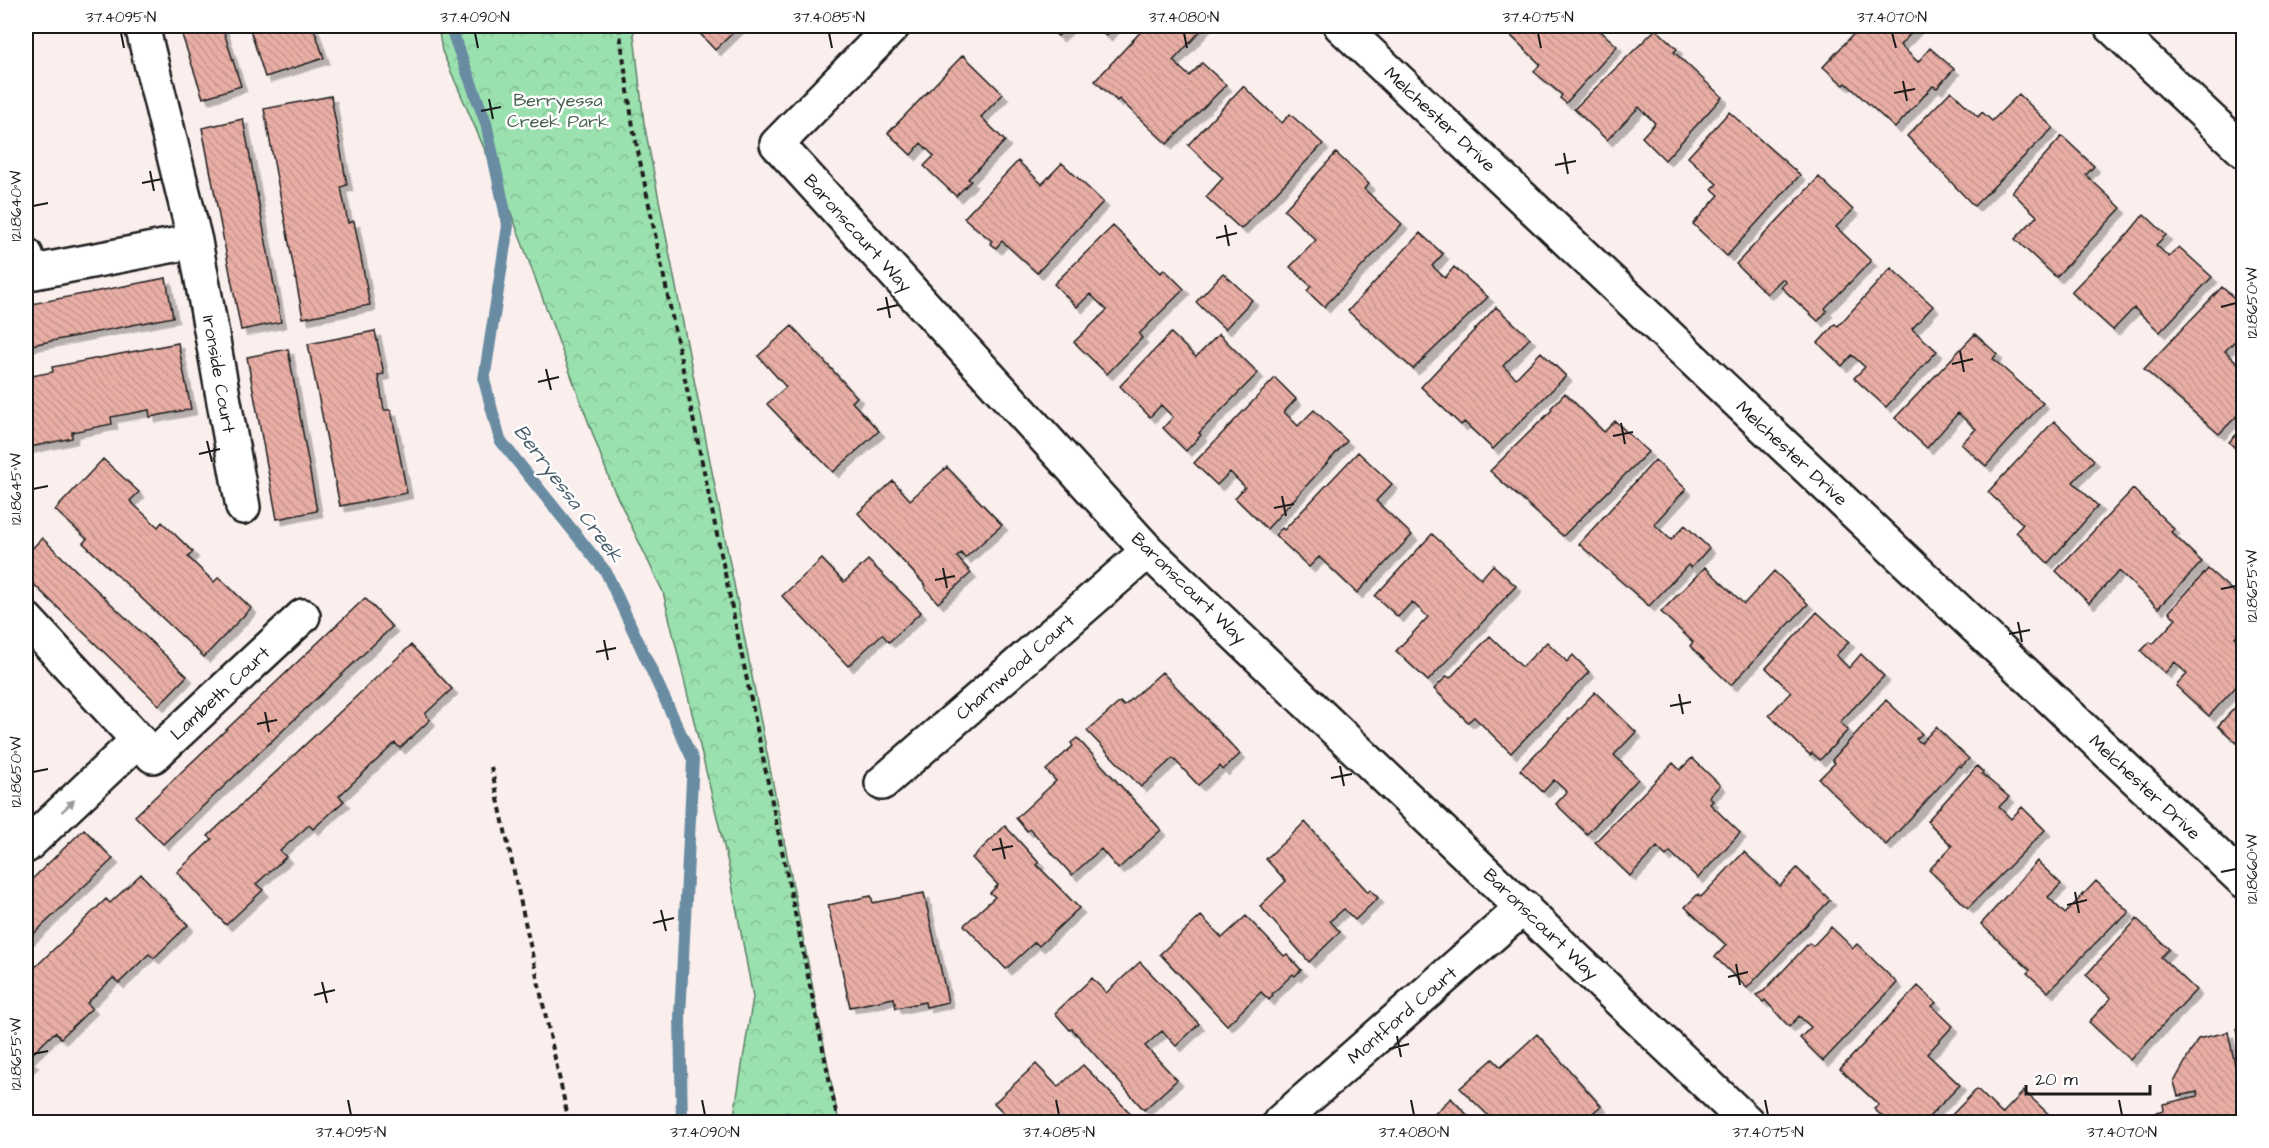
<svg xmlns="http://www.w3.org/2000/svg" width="2269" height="1148" font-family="'Architects Daughter',sans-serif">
<defs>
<pattern id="park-crowns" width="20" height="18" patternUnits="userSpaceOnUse" patternTransform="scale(1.5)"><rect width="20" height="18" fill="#9ae1af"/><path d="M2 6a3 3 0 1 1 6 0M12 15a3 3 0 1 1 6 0" fill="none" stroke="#84c096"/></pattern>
<pattern id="building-back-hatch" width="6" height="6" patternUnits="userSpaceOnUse" patternTransform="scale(1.5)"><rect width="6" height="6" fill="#e8aea5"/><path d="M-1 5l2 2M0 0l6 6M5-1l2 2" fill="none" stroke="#c6958d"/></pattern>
<filter id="shadow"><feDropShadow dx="5.5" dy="5.5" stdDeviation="0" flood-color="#0004"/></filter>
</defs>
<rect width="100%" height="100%" fill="#faefed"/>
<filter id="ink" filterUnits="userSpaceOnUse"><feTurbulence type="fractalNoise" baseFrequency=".0167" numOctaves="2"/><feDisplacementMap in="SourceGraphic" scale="12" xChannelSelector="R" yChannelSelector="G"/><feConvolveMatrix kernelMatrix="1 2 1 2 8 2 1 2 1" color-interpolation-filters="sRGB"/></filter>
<g filter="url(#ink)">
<!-- park -->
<path fill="url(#park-crowns)" stroke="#5b7e66" stroke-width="1.5" d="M438 26H633L644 123 839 1122H733L753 997 728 863 663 592 612 486 504 194 442 51Z"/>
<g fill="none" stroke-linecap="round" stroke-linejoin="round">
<!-- stream -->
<path stroke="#698ca2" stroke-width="12" d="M450 26 486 123 508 226 484 380 500 440 606 572 693 760 680 1016 682 1122"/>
</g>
<!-- building -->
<path fill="url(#building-back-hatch)" stroke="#1c1c1c" stroke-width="1.5" filter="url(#shadow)" d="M179 26H222L241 86 203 98Z
M249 26H313L324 58 265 77Z
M693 26H740L715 50Z
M1047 26H1069L1058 36Z
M1095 26H1115L1106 36Z
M1146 26H1205L1173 61 1189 76 1202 63 1226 85 1167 144 1119 99 1117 101 1095 81Z
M1513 26H1595L1617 46 1566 103 1560 98 1562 95 1534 72 1540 64 1507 32Z
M1861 26H1918L1900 45 1918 62 1930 48 1954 69 1937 88 1933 86 1895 128 1846 83 1844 85 1823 67Z
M1656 29 1677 49 1674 52 1722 97 1665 160 1642 137 1655 123 1639 107 1607 140 1574 109Z
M963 55 1003 94 981 117 1005 141 968 179 971 181 956 196 924 166 934 156 921 143 911 155 888 133Z
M1243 86 1282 123 1290 114 1323 144 1241 229 1206 197 1223 178 1188 145Z
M1951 91 1978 117 1982 112 1992 121 2019 94 2053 128 1974 206 1907 136Z
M331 96 347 185 341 187 348 223 354 221 370 305 303 318 264 109Z
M1729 112 1800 175 1727 256 1693 224 1719 195 1712 189 1717 184 1688 157Z
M243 119 281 322 241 330 202 128Z
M2062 136 2094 166 2086 175 2121 208 2056 277 2015 239 2037 216 2012 192Z
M1336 153 1369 184 1364 189 1402 224 1324 307 1307 291 1311 286 1290 267 1316 240 1284 210Z
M1018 161 1042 184 1062 163 1103 202 1037 273 1002 241 996 248 990 243 992 241 964 218Z
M1819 177 1853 210 1836 227 1871 261 1825 308 1827 311 1818 321 1781 287 1786 282 1782 279 1767 294 1736 264Z
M2144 214 2166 235 2156 245 2169 257 2179 247 2212 277 2160 332 2134 308 2113 330 2071 292 2127 235Z
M1113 226 1161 273 1164 269 1184 289 1139 334 1142 338 1107 374 1074 342 1107 310 1090 294 1077 307 1054 284Z
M1420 233 1443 254 1432 266 1445 278 1454 267 1488 297 1413 369 1348 311Z
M1891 268 1933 306 1912 329 1937 351 1886 407 1854 378 1865 367 1852 355 1842 366 1818 343 1835 324 1838 326Z
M1223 273 1252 300 1225 329 1196 302Z
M166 278 173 317 26 346V305Z
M2222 287 2244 307V332L2225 351 2244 369V409L2219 434 2144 369Z
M1496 307 1530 338 1503 366 1516 378 1541 352 1566 376 1493 449 1464 422 1461 425 1421 387Z
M792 326 857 397 852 402 879 431 833 472 767 404 786 387 758 356Z
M375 331 384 374 378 375 384 410H391L407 493 340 506 308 344Z
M1171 333 1196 357 1219 334 1258 373 1199 433 1201 435 1186 451 1163 428 1173 417 1161 405 1150 417 1120 386Z
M1975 334 1997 354 1993 359 2043 403 1986 466 1961 444 1976 429 1958 413 1927 448 1895 418Z
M178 343 191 409 150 417 149 410 111 417 112 424 72 432V438L26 448V377L53 372 52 367Z
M288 349 317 511 277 519 247 357Z
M1275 378 1296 399 1284 412 1298 426 1314 410 1347 441 1267 529 1235 498 1245 487 1230 472 1217 485 1194 463Z
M1565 393 1604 432 1615 421 1648 452 1563 536 1490 471 1552 410 1551 408Z
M2054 421 2094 460 2073 482 2098 506 2048 563 2016 532 2023 524 1988 492Z
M2244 427V457L2229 442Z
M1358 452 1392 484 1376 501 1412 535 1357 593 1319 557 1309 567 1275 535 1282 528 1284 530Z
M103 459 139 492 130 501 158 527 162 522 193 552 188 557 214 582 219 577 251 608 204 657 83 543 87 539 55 510Z
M1655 460 1686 489 1654 524 1671 540 1685 525 1709 548 1691 568 1688 565 1649 606 1579 544Z
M947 467 1002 525 965 558 961 553 957 557 971 573 938 603 925 588 926 586 858 513 893 481 910 500Z
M2133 489 2174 529 2171 532 2202 562 2158 608 2119 571 2089 603 2056 571Z
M1432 534 1481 579 1493 565 1516 586 1428 681 1396 651 1428 617 1412 602 1398 617 1375 596Z
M42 538 187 676 159 705 26 577V555Z
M822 559 844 582 868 560 921 612 889 642 882 634 848 666 782 596Z
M1705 567 1744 604 1774 571 1808 604 1731 685 1690 646 1693 642 1661 612Z
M2208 569 2244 601V628L2235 637 2244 645V678L2209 716 2176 686 2187 674 2175 662 2165 673 2141 651 2150 642 2153 644 2176 619 2169 612Z
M365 598 392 627 163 844 135 816Z
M1817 612 1849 642 1836 655 1849 668 1861 654 1884 676 1840 722 1848 730 1820 760 1812 753 1810 755 1769 715 1791 692 1766 668Z
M1490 636 1522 667 1547 642 1567 662 1573 655 1589 672 1511 753 1474 717 1468 722 1434 689 1447 676 1450 678Z
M411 645 452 689 425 714 430 720 400 748 395 743 339 796 344 801 313 829 309 825 280 851 286 857 256 884 263 890 226 925 177 872 212 839 208 836Z
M1162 672 1240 754 1223 770 1220 766 1198 785 1173 758 1141 787 1087 731 1120 702 1124 706Z
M1595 692 1636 732 1614 755 1638 779 1587 834 1556 804 1567 792 1554 780 1543 792 1520 770Z
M2244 698V749L2218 726Z
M1886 700 1922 734 1916 739 1921 743 1936 727 1969 759 1961 767 1959 765 1886 845 1819 779 1835 763 1832 760Z
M1077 738 1161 830 1118 869 1101 849 1072 875 1030 829 1027 831 1016 818 1056 781 1046 770 1073 746 1071 743Z
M1692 758 1720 785 1709 797 1713 801 1710 804 1740 833 1698 878 1670 852 1666 856 1657 847 1630 876 1595 842 1673 763 1680 770Z
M1977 766 1983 772 1982 774 2009 797 1999 807 2011 819 2022 807 2045 830 1968 908 1929 870 1952 846 1927 821Z
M1305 822 1368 892 1370 889 1378 898 1355 920 1344 909 1330 921 1340 932 1309 962 1260 906 1286 881 1266 859Z
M1005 826 1039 863 1037 865 1079 908 1039 946 1035 942 1006 969 964 925 995 897 990 893 998 885 972 858Z
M84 829 113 859 26 941V885Z
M1744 852 1780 886 1797 868 1830 900 1747 988 1715 957 1726 945 1685 907 1698 894 1701 897Z
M2037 861 2061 884 2048 897 2065 914 2096 881 2129 912 2118 923 2117 921 2048 992 2027 973 2030 970 1981 924Z
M141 874 188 925 154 958 149 954 119 983 113 978 87 1003 92 1008 61 1038 55 1032 28 1058 33 1062 26 1069V976L106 899 110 903Z
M924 893 948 1002 926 1007 925 1002 896 1008 894 998 850 1007 828 905 871 896 873 903Z
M1201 916 1222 938 1246 916 1284 956 1287 954 1301 970 1295 976 1293 974 1272 994 1273 995 1269 1000 1261 992 1227 1025 1160 954Z
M2137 919 2169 949 2161 957 2196 990 2130 1060 2089 1022 2111 998 2086 975Z
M1831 927 1853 948 1857 944 1897 983 1823 1061 1800 1038 1811 1027 1799 1016 1789 1027 1765 1000 1763 1002 1756 995 1764 991 1809 943 1813 946Z
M1140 962 1199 1024 1176 1046 1162 1031 1145 1046 1177 1080 1144 1110 1072 1029 1070 1030 1055 1013 1092 978 1106 993Z
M1918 986 1936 1003 1932 1006 1953 1026 1927 1054 1960 1085 1924 1122H1889L1874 1109 1879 1105 1840 1069Z
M2244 1027V1056L2237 1029Z
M2228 1032 2237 1074 2244 1072V1122H2158L2156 1112 2164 1110 2163 1104 2198 1096 2197 1092 2178 1096 2174 1082 2198 1039Z
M1537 1034 1601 1106 1582 1122H1495L1460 1088 1493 1059 1501 1067Z
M1036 1064 1058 1087 1083 1065 1135 1118 1130 1122H1013L994 1103Z
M1977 1089 2002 1114 2024 1091 2057 1122H1945Z
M1451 1098 1474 1122H1423H1426Z"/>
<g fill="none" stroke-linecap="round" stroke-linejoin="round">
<defs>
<path id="minor" d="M142 26 195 241 243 507
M893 26 777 144 1148 551 1747 1122
M1341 26 2244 881
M2111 26 2244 151
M26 255 29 273 195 241
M26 619 153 756 303 616
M882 783 1148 551
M26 846 138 740
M1280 1122 1524 907"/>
</defs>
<!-- minor casing -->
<use href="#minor" stroke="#1c1c1c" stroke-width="38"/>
<!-- path -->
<path stroke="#1c1c1c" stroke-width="4" stroke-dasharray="6 4.5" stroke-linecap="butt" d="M619 26 633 127 838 1122
M491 767 569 1122"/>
<!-- minor -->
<use href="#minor" stroke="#fff" stroke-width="33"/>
</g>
<!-- one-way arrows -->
<defs><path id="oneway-solid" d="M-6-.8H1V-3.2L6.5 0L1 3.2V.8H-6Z" transform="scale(1.5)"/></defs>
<use fill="#999" href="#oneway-solid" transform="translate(68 806) rotate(-43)"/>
</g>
<!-- ticks -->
<path fill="none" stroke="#1c1c1c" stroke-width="2" d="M121 33 124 48M475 33 478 48M829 33 832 48M1184 33 1187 48M1538 33 1541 48M1892 33 1896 48M1903 81 1907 101M1894 93 1915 89M489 99 493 119M481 111 501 107M1564 153 1568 174M1555 165 1576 161M150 171 154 191M142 183 162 179M33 206 48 203M1225 225 1229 246M1216 238 1237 233M886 297 890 318M2221 307 2236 303M877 310 898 305M1960 351 1964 372M1952 364 1973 359M546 369 551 390M538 382 559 377M1621 423 1625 444M1613 436 1633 432M207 441 212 462M199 454 220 449M33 489 48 486M1282 496 1286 516M1274 508 1294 504M943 568 947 588M935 580 955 576M2221 589 2236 586M2018 622 2022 642M2009 634 2030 630M604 640 608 660M596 652 616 648M1679 694 1683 714M1670 706 1691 702M265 712 269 732M257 724 277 720M1340 766 1344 786M33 772 48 769M1331 778 1352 774M1000 838 1005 859M992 850 1013 846M2221 872 2236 869M2075 892 2079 913M2067 905 2087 900M661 910 666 931M653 923 674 918M1736 964 1740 985M1728 977 1748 972M322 982 327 1003M314 995 335 990M1397 1036 1401 1057M1389 1049 1409 1044M33 1054 48 1051M348 1100 351 1115M702 1100 705 1115M1056 1100 1059 1115M1411 1100 1414 1115M1765 1100 1768 1115M2119 1100 2122 1115"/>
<g text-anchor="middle" stroke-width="5" stroke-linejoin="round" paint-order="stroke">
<!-- park labels -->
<g font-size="18" fill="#48614f" stroke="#fff">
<text x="558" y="106">Berryessa<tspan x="558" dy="21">Creek Park</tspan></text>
</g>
<!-- street labels -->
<g font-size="18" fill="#1c1c1c" stroke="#fff">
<text transform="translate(1440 119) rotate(43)" y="6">Melchester Drive</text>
<text transform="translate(858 233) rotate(48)" y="6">Baronscourt Way</text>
<text transform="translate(219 374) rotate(80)" y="6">Ironside Court</text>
<text transform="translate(1792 453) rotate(43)" y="6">Melchester Drive</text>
<text transform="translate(1189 588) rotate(44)" y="6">Baronscourt Way</text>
<text transform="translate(1015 667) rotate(-41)" y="6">Charnwood Court</text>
<text transform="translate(220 693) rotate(-43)" y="6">Lambeth Court</text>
<text transform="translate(2145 787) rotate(43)" y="6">Melchester Drive</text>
<text transform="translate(1541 924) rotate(44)" y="6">Baronscourt Way</text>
<text transform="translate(1402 1015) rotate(-41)" y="6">Montford Court</text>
</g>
<!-- water labels -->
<g font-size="20" font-style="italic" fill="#495d6a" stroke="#fff">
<text transform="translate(569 493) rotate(53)" y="7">Berryessa Creek</text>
</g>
</g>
<!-- margin -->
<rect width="2269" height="1148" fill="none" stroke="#fff" stroke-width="66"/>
<!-- scale -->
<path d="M2026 1085v9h124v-9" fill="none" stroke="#1c1c1c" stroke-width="3"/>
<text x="2035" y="1085" font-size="18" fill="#1c1c1c" stroke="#ffffff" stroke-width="4.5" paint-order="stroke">20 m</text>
<rect x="33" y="33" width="2203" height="1082" fill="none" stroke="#1c1c1c" stroke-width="2"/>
<g font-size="15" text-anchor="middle" fill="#1c1c1c">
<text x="121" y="22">37.4095°N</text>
<text x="475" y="22">37.4090°N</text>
<text x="829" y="22">37.4085°N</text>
<text x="1184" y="22">37.4080°N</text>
<text x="1538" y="22">37.4075°N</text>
<text x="1892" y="22">37.4070°N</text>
<text transform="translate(16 206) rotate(-90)" y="5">121.8640°W</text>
<text transform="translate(2252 303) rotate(-90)" y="5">121.8650°W</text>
<text transform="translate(16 489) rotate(-90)" y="5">121.8645°W</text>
<text transform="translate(2252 586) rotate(-90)" y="5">121.8655°W</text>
<text transform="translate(16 772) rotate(-90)" y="5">121.8650°W</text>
<text transform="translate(2252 869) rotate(-90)" y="5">121.8660°W</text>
<text transform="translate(16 1054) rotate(-90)" y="5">121.8655°W</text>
<text x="351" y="1137">37.4095°N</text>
<text x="705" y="1137">37.4090°N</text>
<text x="1059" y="1137">37.4085°N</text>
<text x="1414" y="1137">37.4080°N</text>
<text x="1768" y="1137">37.4075°N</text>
<text x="2122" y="1137">37.4070°N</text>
</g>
</svg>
